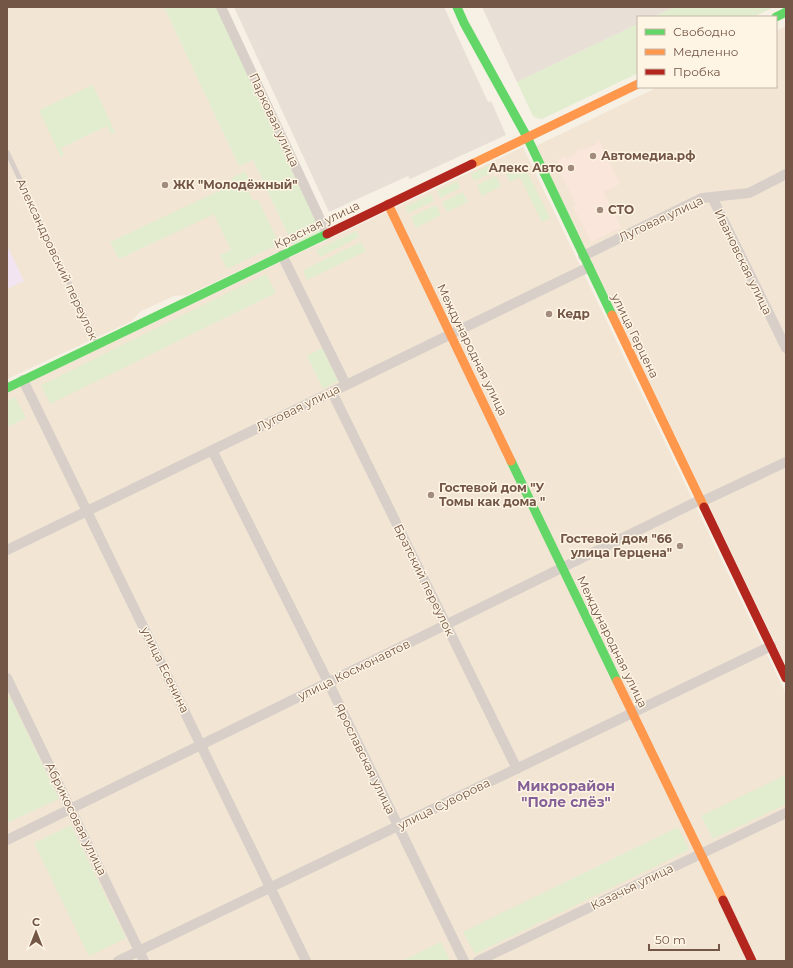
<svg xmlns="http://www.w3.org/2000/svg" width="793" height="968" font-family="Montserrat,sans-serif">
<rect width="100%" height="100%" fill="#f6f0e5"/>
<!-- residential -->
<path fill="#f2e5d4" d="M9 7H164L239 166 253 160 293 245 187 295 174 296 141 311 132 321 7 379V8Z
M786 26V666L536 146 658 87H776V31Z
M523 147 786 694V961H7V392Z"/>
<!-- commercial -->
<path fill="#fae6da" d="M599 140 620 184 604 192 621 227 591 242 573 207 576 205 556 164 558 163 557 160 565 156 567 159 576 154 575 151 583 148 584 150 597 144 596 142Z"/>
<!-- industrial -->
<path fill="#e8dfd6" d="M234 7H444L488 102 491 101 506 135 410 179 408 176 329 212Z
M482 7H675L653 17H638V24L517 82Z"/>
<!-- education -->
<path fill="#f2e4f0" d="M7 245 24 281 7 289Z"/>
<!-- green -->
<path fill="#e1edce" d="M164 7H216L321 232 293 245 253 160 239 166Z
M675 7H774L753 17H653Z
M638 24V73L542 119 537 118 533 116 517 82Z
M93 85 115 132 111 134 107 126 61 148 64 155 61 157 39 110Z
M523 163 550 218 542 222 520 177 510 182 505 171Z
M490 165 494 172 474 181 471 174Z
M245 171 251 185 247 188 253 201 258 199 279 244 227 269 220 255 231 250 214 214 119 259 110 242 234 184 232 178Z
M496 176 501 186 482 196 477 185Z
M457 181 460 188 440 198 437 191Z
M463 192 468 202 447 212 442 202Z
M431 194 434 201 408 213 405 207Z
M436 205 441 215 416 228 411 217Z
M356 231 359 237 320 257 316 250Z
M361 242 366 251 307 280 303 270Z
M266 274 276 293 50 404 41 385Z
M322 348 338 381 323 389 307 356Z
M15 397 26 418 7 427V401Z
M10 697 59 799 7 823V793L9 792 7 788V698Z
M786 775V804L713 839 701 816Z
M71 825 126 938 89 956 34 843Z
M678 827 689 850 475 954 463 932Z
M441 942 450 961H402Z"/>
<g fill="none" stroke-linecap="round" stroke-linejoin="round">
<!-- lane -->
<path stroke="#d7cfc8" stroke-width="5" d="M7 152 98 344"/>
<!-- street -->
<path stroke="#d7cfc8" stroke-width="10" d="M221 7 327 234
M712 197 786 348
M282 255 346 385
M583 256 702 198 749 193 786 174
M23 380 306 961
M332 392 517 769
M212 450 328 682 464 961
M701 502 786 462
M7 550 589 267
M7 678 144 961
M7 840 700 500
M118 961 771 646
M478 961 786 813"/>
<!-- fast -->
<path stroke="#63d668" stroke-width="9" d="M457 7 464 23 527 137 612 315
M776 17 786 12
M7 388 327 234
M511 461 617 681"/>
<!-- slow -->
<path stroke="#ff974d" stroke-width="9" d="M472 164 638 84
M388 204 511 461
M612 315 704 507
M617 681 723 900"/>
<!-- jam -->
<path stroke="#b3261e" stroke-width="9" d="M327 234 472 164
M704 507 786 678
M723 900 752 961"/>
</g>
<!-- markers -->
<g fill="#a18c7d" stroke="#fff5e5" stroke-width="1.5">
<circle cx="593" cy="156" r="4"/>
<circle cx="571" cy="168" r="4"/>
<circle cx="165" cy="185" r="4"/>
<circle cx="600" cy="210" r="4"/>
<circle cx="549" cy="314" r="4"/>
<circle cx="431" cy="495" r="4"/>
<circle cx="680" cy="546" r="4"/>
</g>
<g text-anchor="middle" stroke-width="3" stroke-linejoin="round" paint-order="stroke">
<!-- street labels -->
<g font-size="12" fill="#735645" stroke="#fff5e5">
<text transform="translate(274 120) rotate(65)" y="4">Парковая улица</text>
<text transform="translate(661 219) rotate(-25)" y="4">Луговая улица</text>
<text transform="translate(317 225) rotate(-26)" y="4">Красная улица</text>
<text transform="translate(57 259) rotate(65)" y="4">Александровский переулок</text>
<text transform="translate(743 262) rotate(64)" y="4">Ивановская улица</text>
<text transform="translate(635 336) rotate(64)" y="4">улица Герцена</text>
<text transform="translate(472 350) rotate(64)" y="4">Международная улица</text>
<text transform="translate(298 408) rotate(-26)" y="4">Луговая улица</text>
<text transform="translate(424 580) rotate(64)" y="4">Братский переулок</text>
<text transform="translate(612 642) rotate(64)" y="4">Международная улица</text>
<text transform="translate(165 670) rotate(64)" y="4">улица Есенина</text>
<text transform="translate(354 670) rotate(-26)" y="4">улица Космонавтов</text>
<text transform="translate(365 759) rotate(64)" y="4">Ярославская улица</text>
<text transform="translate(444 804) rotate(-26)" y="4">улица Суворова</text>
<text transform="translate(76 819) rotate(64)" y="4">Абрикосовая улица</text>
<text transform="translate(632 887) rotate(-26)" y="4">Казачья улица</text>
</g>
<!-- poi labels -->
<g font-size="12" font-weight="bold" fill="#735645" stroke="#fff5e5" text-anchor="start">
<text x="601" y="160">Автомедиа.рф</text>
<text x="563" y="172" text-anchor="end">Алекс Авто</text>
<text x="173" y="189">ЖК "Молодёжный"</text>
<text x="608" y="214">СТО</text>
<text x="557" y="318">Кедр</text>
<text x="439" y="492">Гостевой дом "У<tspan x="439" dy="14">Томы как дома "</tspan></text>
<text x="672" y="543" text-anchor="end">Гостевой дом "66<tspan x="672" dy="14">улица Герцена"</tspan></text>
</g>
<!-- quarter labels -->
<g font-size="14" font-weight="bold" fill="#856097" stroke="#fff5e5">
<text x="566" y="791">Микрорайон<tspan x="566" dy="16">"Поле слёз"</tspan></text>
</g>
</g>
<!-- border -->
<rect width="793" height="968" fill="none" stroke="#735645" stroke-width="16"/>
<!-- legend -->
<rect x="637" y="16" width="140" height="72" fill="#fff5e5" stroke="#c7b5a5"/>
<rect x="645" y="29" width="20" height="6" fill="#63d668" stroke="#c7b5a5"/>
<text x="673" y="36" font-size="12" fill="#735645">Свободно</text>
<rect x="645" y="49" width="20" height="6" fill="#ff974d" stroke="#c7b5a5"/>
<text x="673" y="56" font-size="12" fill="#735645">Медленно</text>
<rect x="645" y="69" width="20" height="6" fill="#b3261e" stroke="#c7b5a5"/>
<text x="673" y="76" font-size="12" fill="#735645">Пробка</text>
<!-- north arrow -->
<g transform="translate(36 932)" stroke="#fff5e5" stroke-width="3" paint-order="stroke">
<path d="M0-3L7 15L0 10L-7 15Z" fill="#735645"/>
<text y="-6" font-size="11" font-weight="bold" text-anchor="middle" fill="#735645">С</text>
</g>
<!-- scale -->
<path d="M649 944v6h70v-6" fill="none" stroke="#735645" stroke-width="2"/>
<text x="655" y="944" font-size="12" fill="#735645" stroke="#fff5e5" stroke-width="3" paint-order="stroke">50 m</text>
</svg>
